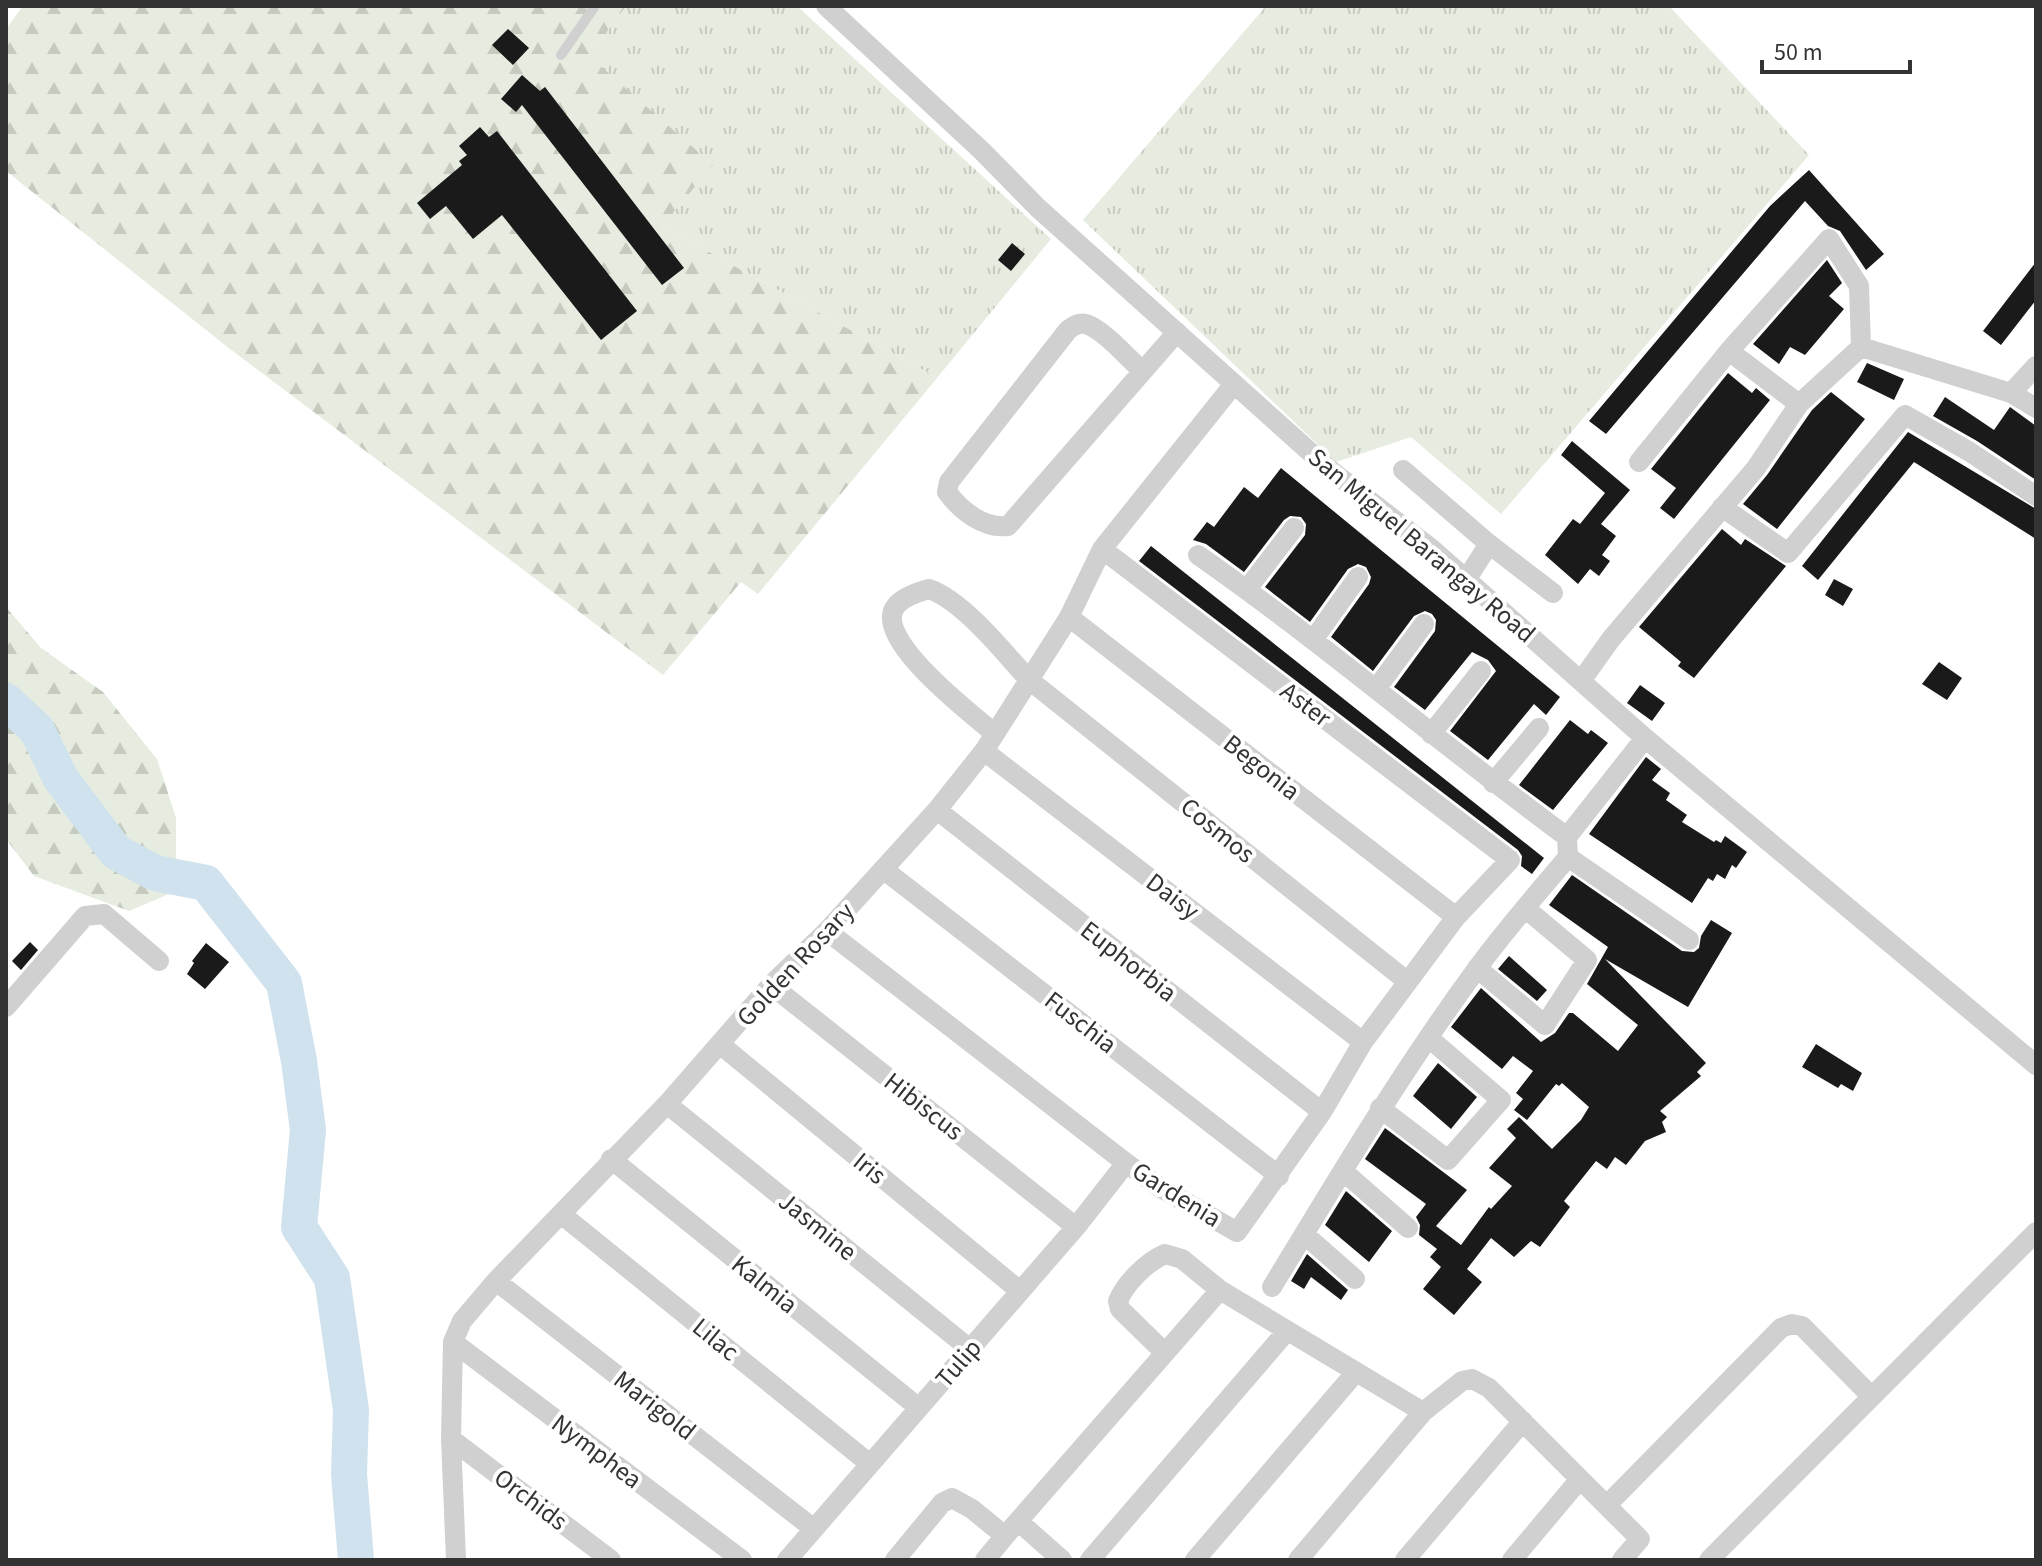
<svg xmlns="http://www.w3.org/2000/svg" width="2042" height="1566" font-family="'Source Sans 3',sans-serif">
<defs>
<pattern id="grass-tufts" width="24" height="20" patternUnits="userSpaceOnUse" patternTransform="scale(2)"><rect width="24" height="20" fill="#e6ecdf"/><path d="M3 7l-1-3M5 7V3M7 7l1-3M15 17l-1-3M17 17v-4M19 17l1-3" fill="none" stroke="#c6cbc0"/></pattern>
<pattern id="forest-firs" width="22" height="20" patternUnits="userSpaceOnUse" patternTransform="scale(2)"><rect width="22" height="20" fill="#e6ecdf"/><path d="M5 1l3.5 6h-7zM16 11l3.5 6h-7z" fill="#c6cbc0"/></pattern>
</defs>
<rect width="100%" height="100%" fill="#fff"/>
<!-- grass -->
<path fill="url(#grass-tufts)" d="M626 6H797L1051 239 937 378 662 226 589 56Z
M1266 6H1669L1809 155 1501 514 1411 437 1336 462 1083 220Z"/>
<!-- forest -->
<path fill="url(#forest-firs)" d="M23 6H626L589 56 713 165 662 226 937 378 758 594 741 582 663 675 230 349 6 171V29Z
M6 607 41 648 103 692 157 759 176 818V891L129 911 34 876 6 839Z"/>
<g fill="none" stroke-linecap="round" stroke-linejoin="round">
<!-- river -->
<path stroke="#cfe2ee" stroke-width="36" d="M6 701 37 730 61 779 116 852 155 873 206 883 284 983 299 1061 308 1130 299 1227 332 1278 351 1410 349 1474 356 1560"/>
</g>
<!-- building -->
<path fill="#1a1a1a" d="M508 29 529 48 513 65 492 45Z
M522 75 540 91 545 87 684 268 662 285 522 105 516 112 501 99Z
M480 127 489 137 497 131 637 311 601 340 502 215 473 239 446 206 430 219 417 203 462 165 459 161 467 155 459 146Z
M1809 170 1884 254 1866 270 1840 231 1828 226 1805 201 1606 434 1589 421 1770 206Z
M1012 243 1025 254 1011 271 998 260Z
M1827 260 1842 283 1829 296 1844 309 1805 355 1790 347 1779 364 1753 344Z
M2036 262V300L2001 345 1983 331Z
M1867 363 1904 379 1894 400 1857 382Z
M1728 373 1752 393 1756 388 1770 400 1674 519 1660 508 1676 488 1651 469Z
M1831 392 1865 419 1777 529 1743 504 1767 475 1812 410Z
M1945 397 1994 430 2010 407 2036 426V480L1977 441 1933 416Z
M1908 432 2036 509V539L1914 462 1818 580 1802 566Z
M1572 441 1630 490 1601 524 1616 536 1602 555 1610 561 1599 576 1590 569 1578 584 1545 555 1573 519 1580 524 1605 493 1561 455Z
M1281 468 1560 697 1546 715 1534 704 1488 760 1450 731 1496 671 1488 660 1472 652 1425 710 1394 687 1435 631 1436 620 1432 614 1425 611 1414 616 1373 671 1331 637 1369 584 1371 577 1366 567 1358 564 1348 569 1310 622 1265 587 1305 535 1306 524 1301 517 1290 516 1284 520 1244 572 1206 544 1193 540 1207 522 1214 527 1244 487 1258 498Z
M1722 529 1741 545 1745 539 1786 566 1694 678 1678 666 1681 662 1639 627Z
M1151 546 1544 858 1532 874 1521 866 1522 856 1518 850 1139 561Z
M1834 579 1853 589 1843 606 1825 595Z
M1939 662 1962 678 1947 700 1922 684Z
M1640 685 1665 703 1652 721 1627 703Z
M1570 720 1588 734 1591 730 1608 743 1553 810 1519 785Z
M1646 757 1661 769 1652 780 1670 793 1666 800 1687 815 1682 822 1714 842 1716 840 1721 843 1725 836 1747 852 1736 868 1732 865 1725 879 1717 874 1713 881 1708 878 1692 903 1589 834Z
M1572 875 1682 951 1694 952 1699 948 1701 936 1711 920 1732 933 1688 1007 1605 959 1706 1063 1697 1072 1701 1076 1660 1111 1667 1117 1662 1122 1666 1132 1645 1141 1626 1165 1615 1157 1607 1169 1596 1161 1564 1201 1570 1207 1540 1247 1531 1241 1514 1257 1491 1238 1467 1269 1482 1282 1454 1315 1423 1289 1441 1267 1430 1257 1437 1249 1419 1235 1420 1225 1416 1217 1426 1204 1365 1159 1385 1128 1467 1190 1436 1226 1461 1245 1489 1207 1491 1209 1512 1186 1489 1168 1516 1138 1507 1129 1519 1117 1552 1149 1581 1120 1589 1107 1562 1083 1559 1086 1556 1084 1527 1120 1514 1110 1523 1099 1516 1093 1533 1071 1513 1056 1502 1069 1451 1027 1481 988 1541 1042 1555 1033 1569 1013H1573L1618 1051 1638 1025 1587 984 1608 947 1549 905Z
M30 942 38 950 21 970 12 961Z
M206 943 229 962 205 989 187 974 194 963 192 961Z
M1509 956 1547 990 1537 1001 1498 969Z
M1816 1044 1862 1073 1853 1091 1841 1084 1838 1088 1802 1067Z
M1438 1063 1477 1097 1451 1129 1413 1096Z
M1346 1191 1392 1231 1369 1262 1325 1225Z
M1307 1254 1348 1290 1341 1300 1311 1277 1304 1289 1291 1281Z"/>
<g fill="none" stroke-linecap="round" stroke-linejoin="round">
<!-- service -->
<path stroke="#d0d0d0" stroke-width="10" d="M561 55 595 6"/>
<!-- minor -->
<path stroke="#d0d0d0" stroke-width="20" d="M826 6 982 151 1038 208 1329 469 1433 550 1645 738 2036 1065
M1861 347 2011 393 2036 408
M1729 351 1799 404
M1142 371C1128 358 1104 330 1086 324 1079 322 1074 326 1068 330L949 482 947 492C961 511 984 529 1008 526L1177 332
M2011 393 2036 366
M1403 470 1489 544
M1722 507 1788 553 1905 415 1970 452 2036 496
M1198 555C1325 644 1442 745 1567 837L1568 857 1689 940
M1466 580 1489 544 1553 593
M1247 589 1294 528
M1069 617 1456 917
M1313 640 1358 577
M1581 681 1611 639 1756 468 1799 404 1861 347 1859 286 1829 239 1729 351 1639 462
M1376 689 1424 624
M994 733C974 716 870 637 896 606 903 597 918 592 929 589 962 600 1004 652 1028 679L1408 982
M1431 734 1481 671
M984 751 1363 1042
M1493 783 1539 728
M937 810 1322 1112
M1567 837 1645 738
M883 869 1279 1176
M827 931 1126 1163 1161 1188 1237 1232 1322 1112 1363 1042 1456 917 1510 860 1102 549
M1477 968 1545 1025 1587 960 1525 908
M771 985 1076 1227
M6 1007 85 916 104 914 159 961
M721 1045 1020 1291
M667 1104 970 1349
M1380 1108 1448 1160 1501 1100 1429 1038
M611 1159 919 1408
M1343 1171 1408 1228
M561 1214 870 1464
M1304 1234 1355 1279
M496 1281 814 1529
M1272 1287C1337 1180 1401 1072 1476 970 1504 931 1537 894 1568 857
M453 1342 742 1560
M1165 1353 1120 1309 1118 1301C1126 1282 1147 1262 1165 1254L1182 1259 1220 1290
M451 1439 611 1560
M1607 1505 1781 1328 1792 1324 1802 1326 1871 1396
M1018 1521 1062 1560
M1005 1536 1220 1290 1423 1412 1462 1381 1472 1379 1489 1388 1640 1539 1622 1560
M456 1560 451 1439 453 1342 462 1321 496 1281 667 1104 771 985 827 931 937 810 984 751 1069 617 1102 549 1234 384
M787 1560 1076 1227 1126 1163
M895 1560 942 1503 952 1498 972 1509 1005 1536 985 1560
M1090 1560 1287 1331
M1195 1560 1356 1372
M1298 1560 1423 1412
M1405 1560 1523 1421
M1512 1560 1580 1479
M1709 1560 2036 1232"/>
</g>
<g text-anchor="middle" stroke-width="8" stroke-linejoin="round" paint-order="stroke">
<!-- street labels -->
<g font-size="26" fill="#333" stroke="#fff">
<text transform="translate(1422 545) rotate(40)" y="9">San Miguel Barangay Road</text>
<text transform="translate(1306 704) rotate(37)" y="9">Aster</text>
<text transform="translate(1262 767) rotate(38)" y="9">Begonia</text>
<text transform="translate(1218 830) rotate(39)" y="9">Cosmos</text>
<text transform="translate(1173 896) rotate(37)" y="9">Daisy</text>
<text transform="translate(1129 961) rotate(38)" y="9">Euphorbia</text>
<text transform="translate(795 964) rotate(-47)" y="9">Golden Rosary</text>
<text transform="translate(1081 1022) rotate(38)" y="9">Fuschia</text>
<text transform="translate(924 1106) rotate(38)" y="9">Hibiscus</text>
<text transform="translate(870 1168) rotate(39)" y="9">Iris</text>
<text transform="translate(1177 1194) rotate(32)" y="9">Gardenia</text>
<text transform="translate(818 1226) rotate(39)" y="9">Jasmine</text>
<text transform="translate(765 1284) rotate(39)" y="9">Kalmia</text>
<text transform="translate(716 1339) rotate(39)" y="9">Lilac</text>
<text transform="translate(958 1363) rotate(-49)" y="9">Tulip</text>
<text transform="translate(655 1405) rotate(38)" y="9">Marigold</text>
<text transform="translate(597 1451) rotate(37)" y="9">Nymphea</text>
<text transform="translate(531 1499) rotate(37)" y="9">Orchids</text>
</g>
</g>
<!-- border -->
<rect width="2042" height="1566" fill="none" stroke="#333333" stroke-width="16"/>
<!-- scale -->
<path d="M1762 60v12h148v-12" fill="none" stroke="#333333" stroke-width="4"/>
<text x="1774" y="60" font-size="24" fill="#333333" stroke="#ffffff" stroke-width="6" paint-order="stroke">50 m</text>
</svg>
